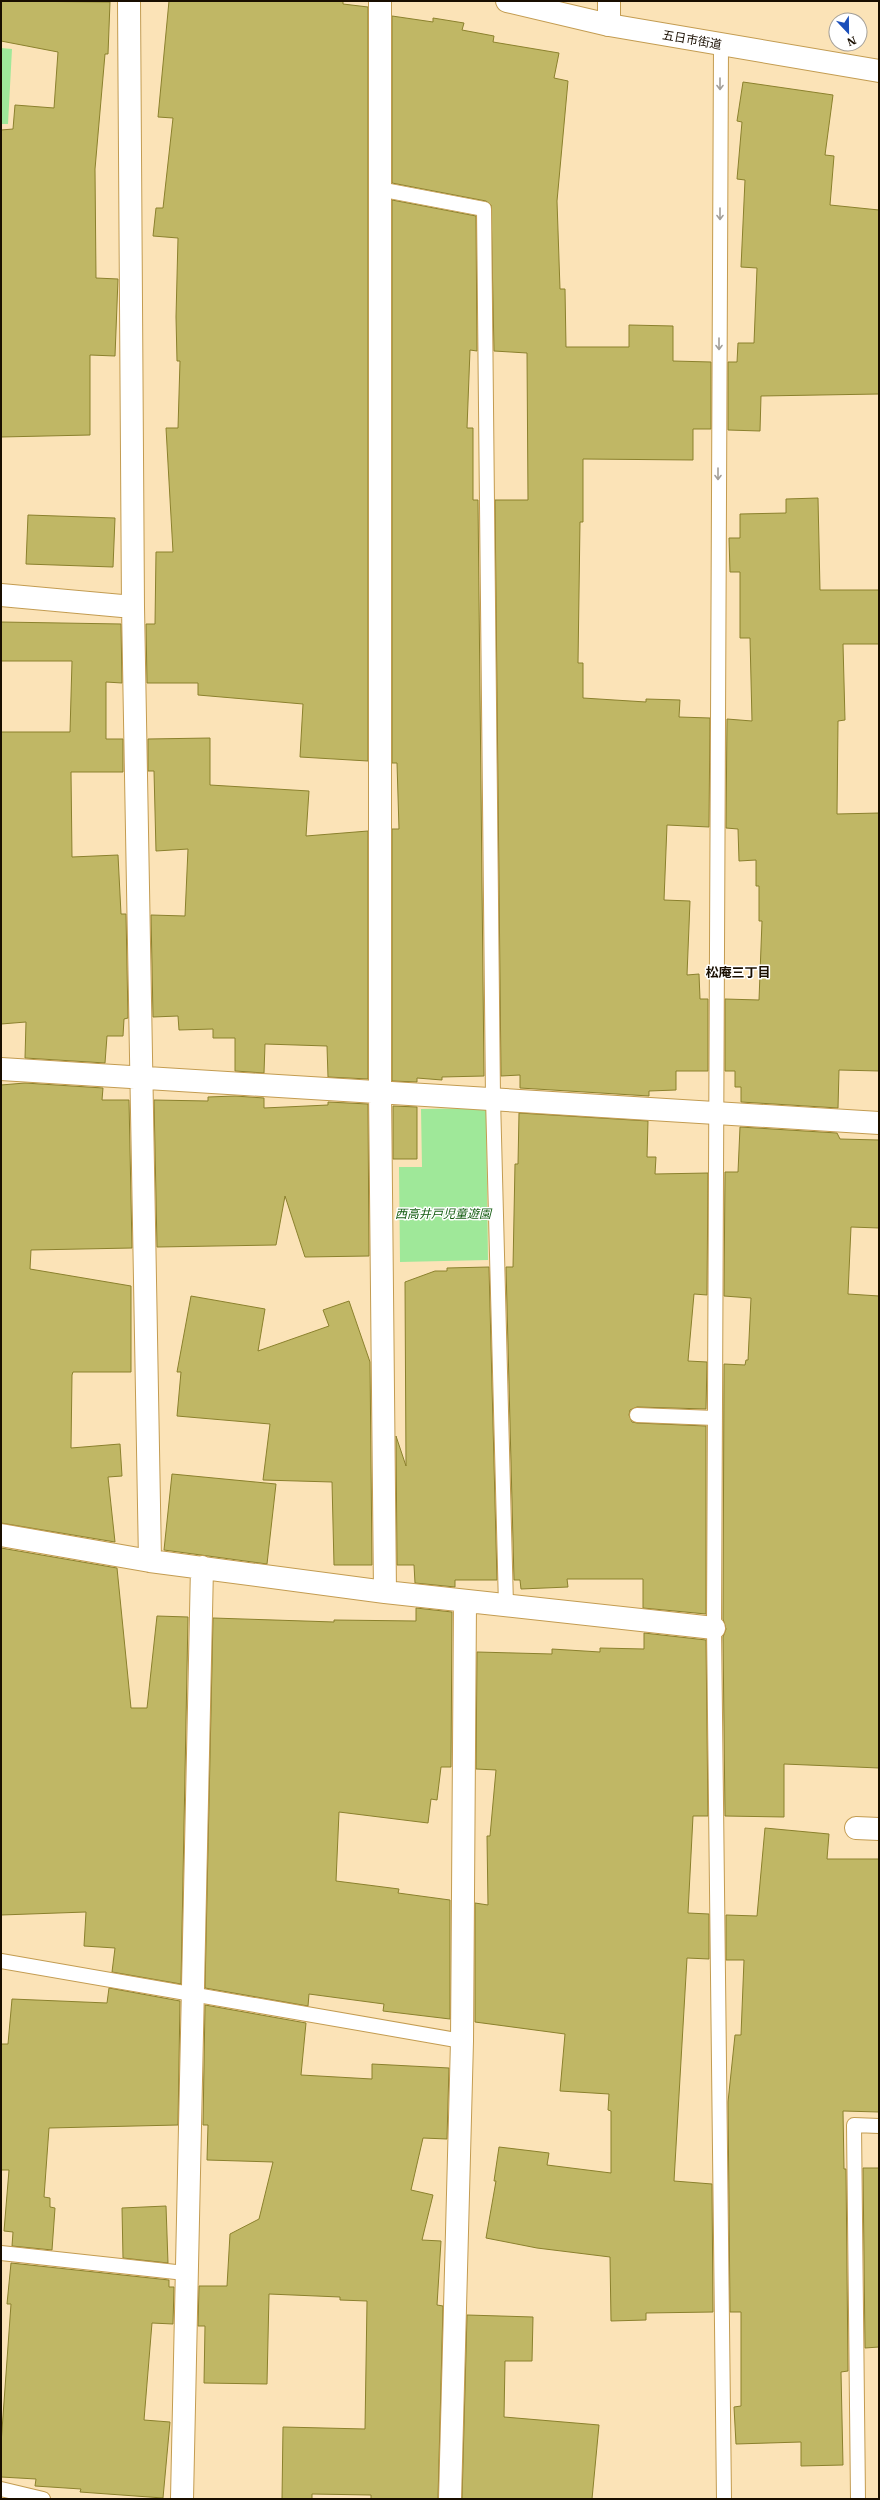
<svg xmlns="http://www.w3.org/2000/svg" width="880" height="2500" font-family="'IBM Plex Serif','Noto Sans JP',serif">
<rect width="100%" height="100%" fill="#fbe3b7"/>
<!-- green -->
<path fill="#9fe899" d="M1 48 12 49 8 124H1Z
M486 1108 488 1260 400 1262 399 1167H422L421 1109Z"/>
<!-- building -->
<path fill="#c0b765" stroke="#8b812d" d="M1 1 110 2 108 54H105L95 169 96 278 118 279 115 356 90 355V435L1 437V130L13 129 15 105 54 108 58 52 1 41Z
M169 1H343V4L368 7V761L300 757 303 704 198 695V683H147L146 624H155L156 552H173L166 428H178L180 361H177L176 317 178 238 153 236 156 208H163L173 118 158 117Z
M392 16 433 22V18L464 23 462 30 494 36 493 42 559 53 554 78 568 81 557 201 560 289H565L566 347H629V325L673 326V361L711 362V429H693V460L583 459V522H580L578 663H583V698L646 702V699L680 700 679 717 710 718 709 827 667 825 664 900 690 901 687 975 699 974 700 999H708V1071H676V1090L649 1091V1096L520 1088V1075L501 1076 495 500H528L527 353 494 351 491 205 486 201 392 183Z
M743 82 833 95 825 155 834 156 830 205 879 210V394L761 396 760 431 728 430V362H737L738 343H754L757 268 741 267 745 180 737 179 742 122 737 121Z
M392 200 476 216 477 351 470 350 467 428H473V500H478L484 1076 442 1077V1080L417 1078V1082L392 1081V829H399L397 763H392Z
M818 498 820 590H879V644H843L845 720 838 721 837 814 879 813V1071L839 1070 838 1108 741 1102V1087H735V1071H725V999L759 1000 762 921H759V886H756V860L739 861 738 829 726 828 727 719 752 721 750 638H740V572H730L729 538H740V514L786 513V499Z
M28 515 115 518 113 567 26 564Z
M1 622 121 624 122 683 106 682V739H123V772H71L72 857 118 855 121 914H126L128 1018 124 1019 123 1036H107L105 1063 25 1058 26 1022 1 1024V732H70L72 661H1Z
M210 738V785L309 791 306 836 368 831V1079L328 1077 327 1046 265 1044 264 1073 235 1071V1038H213V1029L179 1030 178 1016 153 1017 151 915 185 916 188 849 156 851 154 771H148V739Z
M25 1083 103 1088 102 1100H129L132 1248 31 1250 30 1269 131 1286V1372H73L72 1375 71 1448 120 1444 122 1476 108 1477 115 1542 1 1523V1085Z
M235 1096 264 1098V1108L328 1105V1102L368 1104 369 1256 305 1257 285 1196 276 1245 157 1247 154 1100 208 1101V1097Z
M393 1106 417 1107V1159H393Z
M519 1113 648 1121 647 1157H656L655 1174 708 1173 707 1295 694 1294 688 1361 707 1362 706 1409 637 1407 630 1410 629 1415 632 1422 637 1423 706 1426V1614L643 1608V1579H567L568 1587 521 1589 520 1580H514L506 1267H513L515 1164H518Z
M740 1127 837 1133 840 1139 879 1140V1228L851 1227 848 1294 879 1296V1768L784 1764V1817L725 1816 723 1637 726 1629 723 1619 724 1364 745 1365 746 1360H748L751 1298 724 1296 725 1172H738Z
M489 1267 497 1580H455V1587L415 1583 414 1565H397L396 1436 406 1466 405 1282 435 1271H447V1268Z
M191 1296 265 1309 258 1351 329 1326 323 1310 349 1301 370 1362 372 1565H334L332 1482 263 1480 270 1424 177 1416 181 1372H177Z
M172 1474 276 1484 267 1564 164 1550Z
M1 1548 117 1568 131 1708H147L157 1616 188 1617 181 1984 112 1972 115 1948 84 1946 86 1912 1 1915Z
M416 1608 452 1612 451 1767H441L437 1800 431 1799 428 1823 339 1812 336 1881 399 1889 398 1893 450 1900V2019L383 2011 384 2004 309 1994 308 2006 205 1988 213 1618 334 1622V1620L416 1621Z
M644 1633 706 1640 708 1816H693L688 1913 709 1914V1959L687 1958 674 2181 712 2184 713 2312 646 2313V2320L611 2321 610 2257 537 2248 486 2238 496 2181H494L499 2147 549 2153 547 2165 611 2173V2111L608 2110 609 2094 560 2091 565 2034 475 2022V1903L488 1905 487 1836H490L496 1770 476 1769 477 1652 552 1654V1649L600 1652V1648L644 1649Z
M765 1828 829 1834 827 1859H879V2112L843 2111 844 2169H846L848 2371 841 2372 843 2465 801 2466V2442L736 2444 734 2407 741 2406V2312H730L728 2102 735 2035H741L744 1960H726V1915L757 1916Z
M109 1988 180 2001 178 2125 49 2128 44 2197 50 2198V2207L55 2208 52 2250 12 2246 13 2232 4 2231 9 2170H1V2044H8L12 1999 107 2003Z
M205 2005 306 2023 301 2075 372 2079V2064L449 2068 447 2139 423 2138 411 2190 433 2195 422 2240 441 2241 437 2305 443 2306 438 2499H371V2495L312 2494V2499H282L283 2427 365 2429 367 2301 340 2300V2297L269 2294 267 2384 204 2383 205 2326H198L199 2286H227L230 2234 259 2219 273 2162 207 2160 208 2125H203Z
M863 2168H879V2347L865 2348Z
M166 2206 168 2263 123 2258 122 2208Z
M11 2263 169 2280V2287H174L173 2324 152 2323 144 2420 170 2422 163 2498 80 2492 81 2489 35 2486 36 2479 1 2477V2444L11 2304H7Z
M467 2315 533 2317 532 2361H505L504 2417 599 2425 592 2499H462Z"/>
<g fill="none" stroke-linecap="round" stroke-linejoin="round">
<defs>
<path id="lane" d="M721 45 714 1628 724 2499
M379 189 484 209 493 1098 506 1606
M637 1415 715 1418
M1 1961 462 2041
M1 2253 185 2273
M1 2489 43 2499
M858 2499 854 2125 879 2126"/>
<path id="street" d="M129 1 133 607 150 1561
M380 1V1091L385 1592
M609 1V25
M1 595 133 607
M1 1069 879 1123
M1 1535 150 1561 385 1592 714 1628
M856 1828 879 1829
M182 2499 202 1567
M450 2499 462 2041 465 1602"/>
<path id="primary" d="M507 1 609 25 879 71"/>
</defs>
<!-- lane casing -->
<use href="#lane" stroke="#c39c51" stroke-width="16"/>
<!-- street casing -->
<use href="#street" stroke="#c39c51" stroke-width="24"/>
<!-- primary casing -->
<use href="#primary" stroke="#c39c51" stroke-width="24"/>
<!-- lane -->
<use href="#lane" stroke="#fff" stroke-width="14"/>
<!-- street -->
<use href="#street" stroke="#fff" stroke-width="22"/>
<!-- primary -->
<use href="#primary" stroke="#fff" stroke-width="22"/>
</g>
<!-- one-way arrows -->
<defs><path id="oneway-shaft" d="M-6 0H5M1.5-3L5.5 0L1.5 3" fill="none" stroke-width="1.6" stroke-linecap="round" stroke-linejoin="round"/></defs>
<g stroke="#a39f99">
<use href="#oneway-shaft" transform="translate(720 84) rotate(90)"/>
<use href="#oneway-shaft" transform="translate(720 214) rotate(90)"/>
<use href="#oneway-shaft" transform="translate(719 344) rotate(90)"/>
<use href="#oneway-shaft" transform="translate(718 474) rotate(90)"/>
</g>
<g text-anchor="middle" stroke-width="3" stroke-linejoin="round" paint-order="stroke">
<!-- street labels -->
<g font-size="12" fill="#190e00" stroke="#fff">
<text transform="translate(692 40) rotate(10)" y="4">五日市街道</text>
</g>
<!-- park labels -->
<g font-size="12" font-style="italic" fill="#135c10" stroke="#fff">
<text x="443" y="1218">西高井戸児童遊園</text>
</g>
<!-- neighbourhood labels -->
<g font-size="13" font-weight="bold" fill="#190e00" stroke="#fff">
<text x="738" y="977">松庵三丁目</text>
</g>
</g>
<!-- border -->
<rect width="880" height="2500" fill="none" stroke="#190e00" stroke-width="4"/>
<!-- north arrow -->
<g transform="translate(848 32) rotate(158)"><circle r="19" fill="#ffffff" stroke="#a39f99"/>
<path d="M0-3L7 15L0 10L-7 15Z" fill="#1a4eba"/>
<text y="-6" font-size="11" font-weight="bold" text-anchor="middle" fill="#190e00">N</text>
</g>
</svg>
